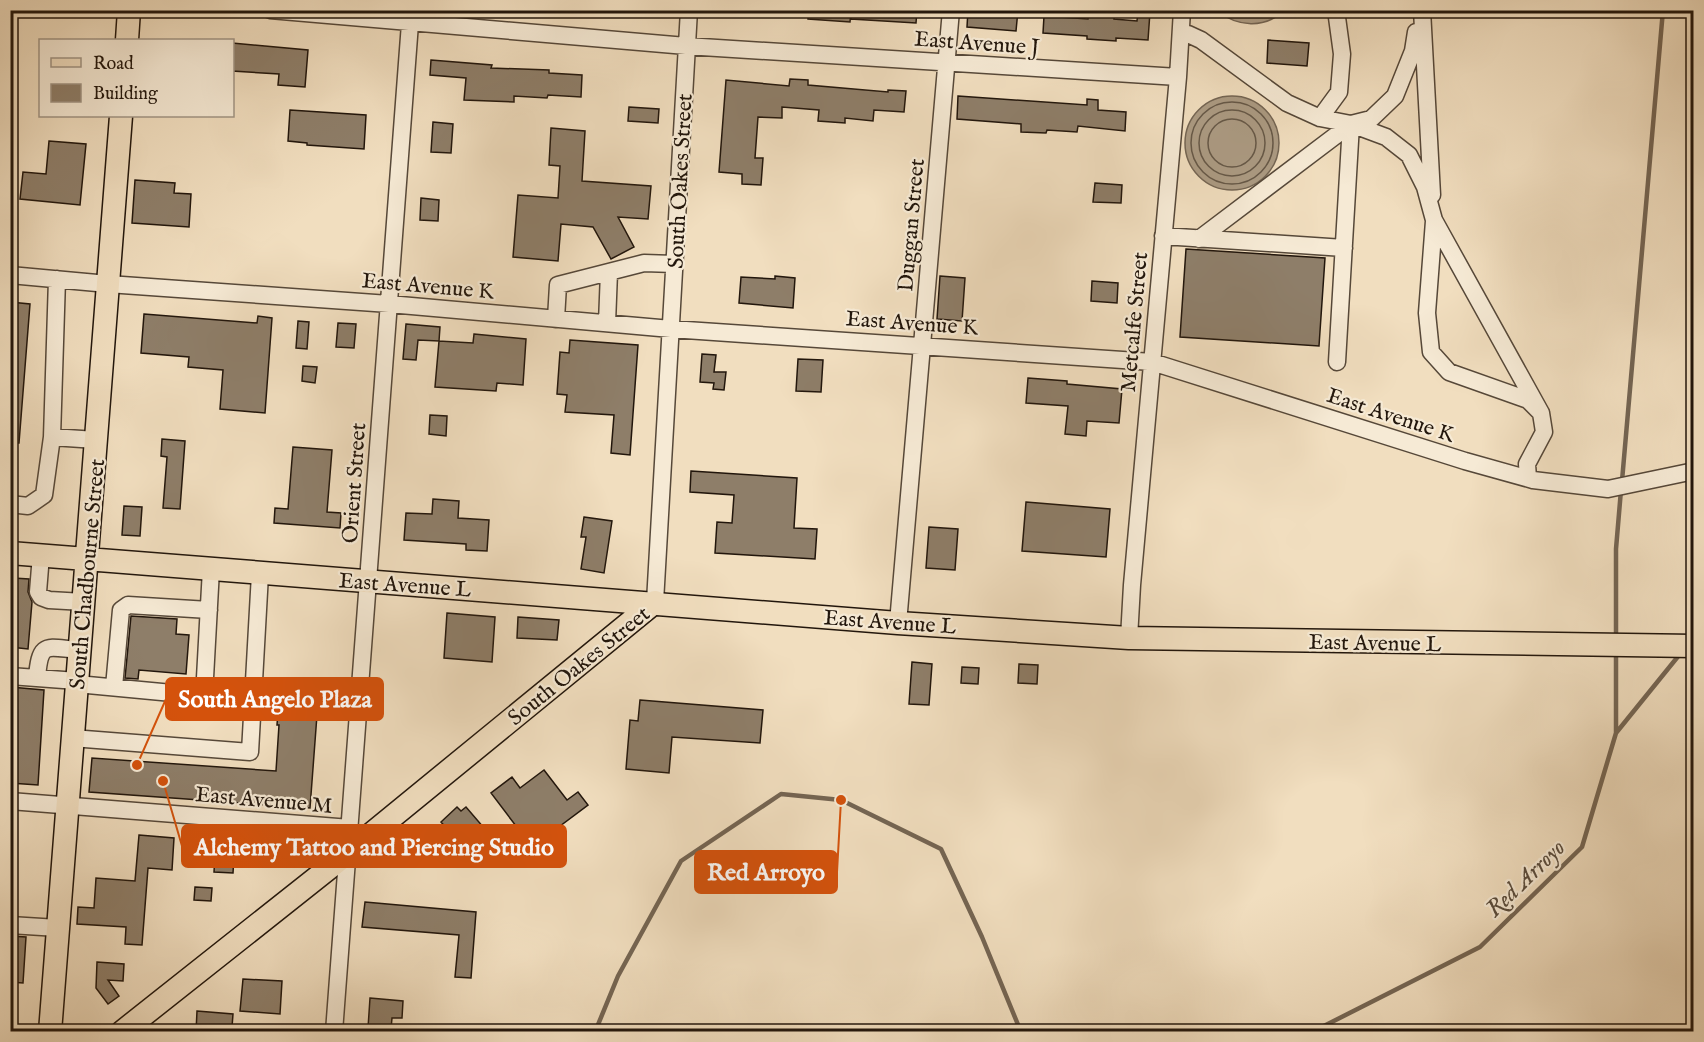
<svg xmlns="http://www.w3.org/2000/svg" width="1704" height="1042" font-family="'IM FELL English',serif">
<rect width="100%" height="100%" fill="#f1debf"/>
<filter id="stains"><feTurbulence type="fractalNoise" baseFrequency=".00333" numOctaves="4"/><feColorMatrix values="0 0 0 0 .2 0 0 0 0 .09 0 0 0 0 .02 0 0 0 .5 -.17"/></filter>
<radialGradient id="worn" r=".72"><stop offset=".6" stop-color="#630" stop-opacity="0"/><stop offset="1" stop-color="#630" stop-opacity=".3"/></radialGradient>
<!-- water -->
<path fill="#ab9a82" stroke="#746553" stroke-width="1.5" d="M1217 11H1284C1264 29 1238 27 1217 11Z
M1185 143a47 47 0 1 1 94 0a47 47 0 1 1-94 0Z"/>
<g fill="none" stroke-linecap="round" stroke-linejoin="round">
<!-- shore -->
<path stroke="#665847" stroke-width="1.5" d="M1191 143a41 41 0 1 1 82 0a41 41 0 1 1-82 0Z
M1199 143a33 33 0 1 1 66 0a33 33 0 1 1-66 0Z
M1208 143a24 24 0 1 1 48 0a24 24 0 1 1-48 0Z"/>
<!-- stream -->
<path stroke="#746553" stroke-width="4.5" d="M1622 481 1663 10
M1616 637V549L1621 490
M1616 652V733
M595 1032 618 976 681 861 781 794 841 800 941 849 982 937 1021 1032
M1312 1032 1480 947 1582 847 1616 733 1680 654"/>
</g>
<!-- building -->
<path fill="#8e7e69" stroke="#22160c" stroke-width="1.5" d="M808 10H851L850 22 808 19Z
M852 10H917L916 23 851 19Z
M968 10H1018L1016 31 967 27Z
M1089 10H1115L1114 19 1137 21 1138 11 1150 12 1148 40 1116 38V41L1087 39V36L1043 33 1044 16 1088 19Z
M1268 40 1309 43 1307 66 1267 63Z
M232 43 308 50 305 87 278 85 279 74 232 71Z
M431 60 492 65 491 68 549 70V73L582 75 581 97 548 95 547 98 514 96V102L464 100 466 78 430 75Z
M790 79 808 80V85L888 92V90L906 91 904 112 874 110 873 121 845 118V123L818 121 819 110 782 107V118L758 117 755 158H763L761 185 742 184V174L719 172 726 80 789 86Z
M958 96 1087 105V99L1098 100V110L1126 112 1125 131 1078 126 1077 132 1047 130 1046 133 1021 132V124L957 119Z
M629 107 659 109 658 123 628 121Z
M290 110 366 115 364 149 307 145V143L288 141Z
M433 122 453 124 451 153 431 152Z
M551 128 585 131 582 181 651 186 648 219 618 217 634 247 611 259 593 227 561 224 558 261 513 257 518 195 558 198 560 166 549 165Z
M49 141 86 144 80 205 20 199 23 172 46 174Z
M135 180 175 183 174 193 191 194 189 227 132 223Z
M1095 183 1122 185 1121 203 1093 202Z
M421 198 439 200 438 221 420 220Z
M1186 249 1325 258 1319 346 1180 337Z
M775 276 795 278 793 308 739 303 741 277 775 279Z
M940 276 965 278 962 321 937 319Z
M1092 281 1118 283 1117 303 1091 301Z
M10 302 30 304 19 443H10Z
M144 314 257 323 258 316 272 318 265 413 220 409 223 370 188 367 189 357 141 353Z
M298 321 309 322 307 349 296 348Z
M338 323 356 324 354 348 336 347Z
M406 324 440 327 439 341 418 340 416 360 403 359Z
M474 334 526 339 523 385 497 383 496 391 435 387 439 341 473 343Z
M570 340 638 345 630 455 611 453 614 415 565 412 567 395 557 394 560 352 569 353Z
M702 354 716 355 714 372H726L724 390 713 389 714 383 700 382Z
M798 359 823 360 821 392 796 391Z
M303 366 317 367 315 383 302 381Z
M1028 378 1067 381V384L1122 389 1119 423 1087 421 1086 436 1065 434 1068 406 1026 403Z
M430 415 447 416 446 436 429 434Z
M162 439 185 441 180 509 163 508 167 457 161 456Z
M293 447 332 450 327 512 341 513 340 528 274 523 275 508 288 509Z
M691 471 797 478 794 528 817 529 815 559 715 553 717 522 732 523 734 495 690 492Z
M433 499 459 501 458 518 489 520 487 551 466 550V544L404 540 406 513 432 514Z
M1026 502 1110 509 1106 557 1022 551Z
M124 506 142 507 140 536 122 535Z
M584 517 612 521 604 573 581 569 586 537H581Z
M929 527 958 529 955 570 926 568Z
M13 578 29 579 28 592 32 602 28 649 10 647Z
M447 613 495 617 492 662 444 658Z
M131 616 177 619 176 634 189 635 186 674 139 670 138 679 125 678Z
M518 617 559 620 557 640 517 638Z
M912 662 932 664 929 705 909 704Z
M1019 664 1038 665 1037 684 1018 683Z
M962 667 979 668 978 684 961 683Z
M10 687 44 690 38 785 10 783Z
M640 700 763 710 760 743 672 737 669 773 626 769 630 720 638 721Z
M278 712 317 715 310 808 89 792 92 758 276 771 279 725H277Z
M544 770 567 800 578 792 588 805 532 847 491 793 512 777 520 788Z
M457 807 461 811 466 807 490 835 469 854 441 822Z
M139 835 174 838 172 870 148 868 142 945 125 944 126 927 77 924 78 907 94 908 96 878 135 881Z
M216 839 235 840 233 873 214 872Z
M195 887 212 888 211 901 194 900Z
M365 902 476 912 471 978 455 977 459 935 362 927Z
M10 936 26 937 23 983 10 982Z
M97 962 124 964 123 981 108 980 119 996 108 1004 96 988Z
M243 979 282 981 280 1014 240 1011Z
M370 998 403 1001 402 1018H392L391 1029 368 1028Z
M197 1011 233 1014 232 1027 213 1026V1032H196Z"/>
<g fill="none" stroke-linecap="round" stroke-linejoin="round">
<defs>
<path id="minor" d="M270 10 686 46 1178 77
M1422 10 1432 195
M1181 34H1188L1201 40 1287 103 1320 118 1351 124 1386 137 1409 155 1425 187 1434 220 1541 413
M1320 118 1339 92 1342 54 1336 10
M1434 221 1427 313 1431 352 1449 372 1528 400 1541 413 1544 432 1527 464 1528 478
M1163 236 1344 248
M1199 239 1351 124 1371 119 1395 96 1413 51 1416 32
M10 275 108 284 389 304 671 329 1152 362 1465 461 1533 480 1608 489 1694 471
M556 319 558 285 644 263 674 264
M607 323 609 272
M1337 362 1351 124
M52 437 96 440
M10 504 28 506 44 495 52 437 57 279
M41 555 38 592 41 597 49 600 84 602
M211 569 204 696 253 699 260 574
M655 602 689 10
M898 623 951 10
M1129 638 1132 585 1178 77 1182 10
M10 676 77 681
M37 678C40 639 47 648 80 650
M77 684 204 696
M114 687 121 610 128 605 209 610
M72 738 250 752 253 699 359 708
M10 801 350 828
M10 925 58 928
M334 1032 411 10"/>
<path id="major" d="M127 40 129 10
M10 553 898 623 1129 638 1694 646
M50 1032 121 116
M122 1032 348 853 655 602"/>
</defs>
<!-- minor casing -->
<use href="#minor" stroke="#564839" stroke-width="19"/>
<!-- major casing -->
<use href="#major" stroke="#22160c" stroke-width="25"/>
<!-- minor -->
<use href="#minor" stroke="#f6ead5" stroke-width="16"/>
<!-- major -->
<use href="#major" stroke="#f1debf" stroke-width="22"/>
</g>
<g text-anchor="middle" stroke-width="4.5" stroke-linejoin="round" paint-order="stroke">
<!-- street labels -->
<g font-size="22" fill="#22160c" stroke="#f6ead5">
<text transform="translate(977 42) rotate(4)" y="8">East Avenue J</text>
<text transform="translate(679 181) rotate(-87)" y="8">South Oakes Street</text>
<text transform="translate(910 225) rotate(-85)" y="8">Duggan Street</text>
<text transform="translate(428 285) rotate(5)" y="8">East Avenue K</text>
<text transform="translate(912 322) rotate(4)" y="8">East Avenue K</text>
<text transform="translate(1133 322) rotate(-85)" y="8">Metcalfe Street</text>
<text transform="translate(1391 414) rotate(18)" y="8">East Avenue K</text>
<text transform="translate(353 483) rotate(-86)" y="8">Orient Street</text>
<text transform="translate(86 574) rotate(-85)" y="8">South Chadbourne Street</text>
<text transform="translate(405 584) rotate(4)" y="8">East Avenue L</text>
<text transform="translate(890 621) rotate(4)" y="8">East Avenue L</text>
<text transform="translate(1375 642) rotate(1)" y="8">East Avenue L</text>
<text transform="translate(578 665) rotate(-39)" y="8">South Oakes Street</text>
<text transform="translate(264 799) rotate(5)" y="8">East Avenue M</text>
</g>
<!-- water labels -->
<g font-size="24" font-style="italic" fill="#594b3b" stroke="#f6ead5">
<text transform="translate(1525 878) rotate(-44)" y="8">Red Arroyo</text>
</g>
</g>
<!-- callouts -->
<path fill="none" stroke="#d4520c" stroke-width="2" d="M137 765L166 699M163 781L182 846M841 800L837 872"/>
<g fill="#d4520c" stroke="#f6ead5" stroke-width="2">
<circle cx="137" cy="765" r="6"/>
<circle cx="163" cy="781" r="6"/>
<circle cx="841" cy="800" r="6"/>
</g>
<g fill="#d4520c" stroke="#d4520c" stroke-width="2">
<rect x="166" y="678" width="217" height="42" rx="6"/>
<rect x="182" y="825" width="384" height="42" rx="6"/>
<rect x="695" y="851" width="142" height="42" rx="6"/>
</g>
<g font-size="24" text-anchor="middle" font-weight="bold" fill="#fff">
<text x="275" y="707">South Angelo Plaza</text>
<text x="374" y="855">Alchemy Tattoo and Piercing Studio</text>
<text x="766" y="880">Red Arroyo</text>
</g>
<!-- margin -->
<rect width="1704" height="1042" fill="none" stroke="#f1debf" stroke-width="36"/>
<rect x="12" y="12" width="1680" height="1018" fill="none" stroke="#22160c" stroke-width="3"/>
<rect x="18" y="18" width="1668" height="1006" fill="none" stroke="#22160c" stroke-width="1.5"/>
<!-- legend -->
<rect x="39" y="39" width="195" height="78" fill="#f6ead5" stroke="#a19585" stroke-width="1.5"/>
<rect x="51" y="58" width="30" height="9" fill="#f1debf" stroke="#a19585" stroke-width="1.5"/>
<text x="93" y="69" font-size="18" fill="#22160c">Road</text>
<rect x="51" y="84" width="30" height="18" fill="#8e7e69" stroke="#a19585" stroke-width="1.5"/>
<text x="93" y="99" font-size="18" fill="#22160c">Building</text>
<rect width="100%" height="100%" filter="url(#stains)"/>
<rect width="100%" height="100%" fill="url(#worn)"/>
</svg>
